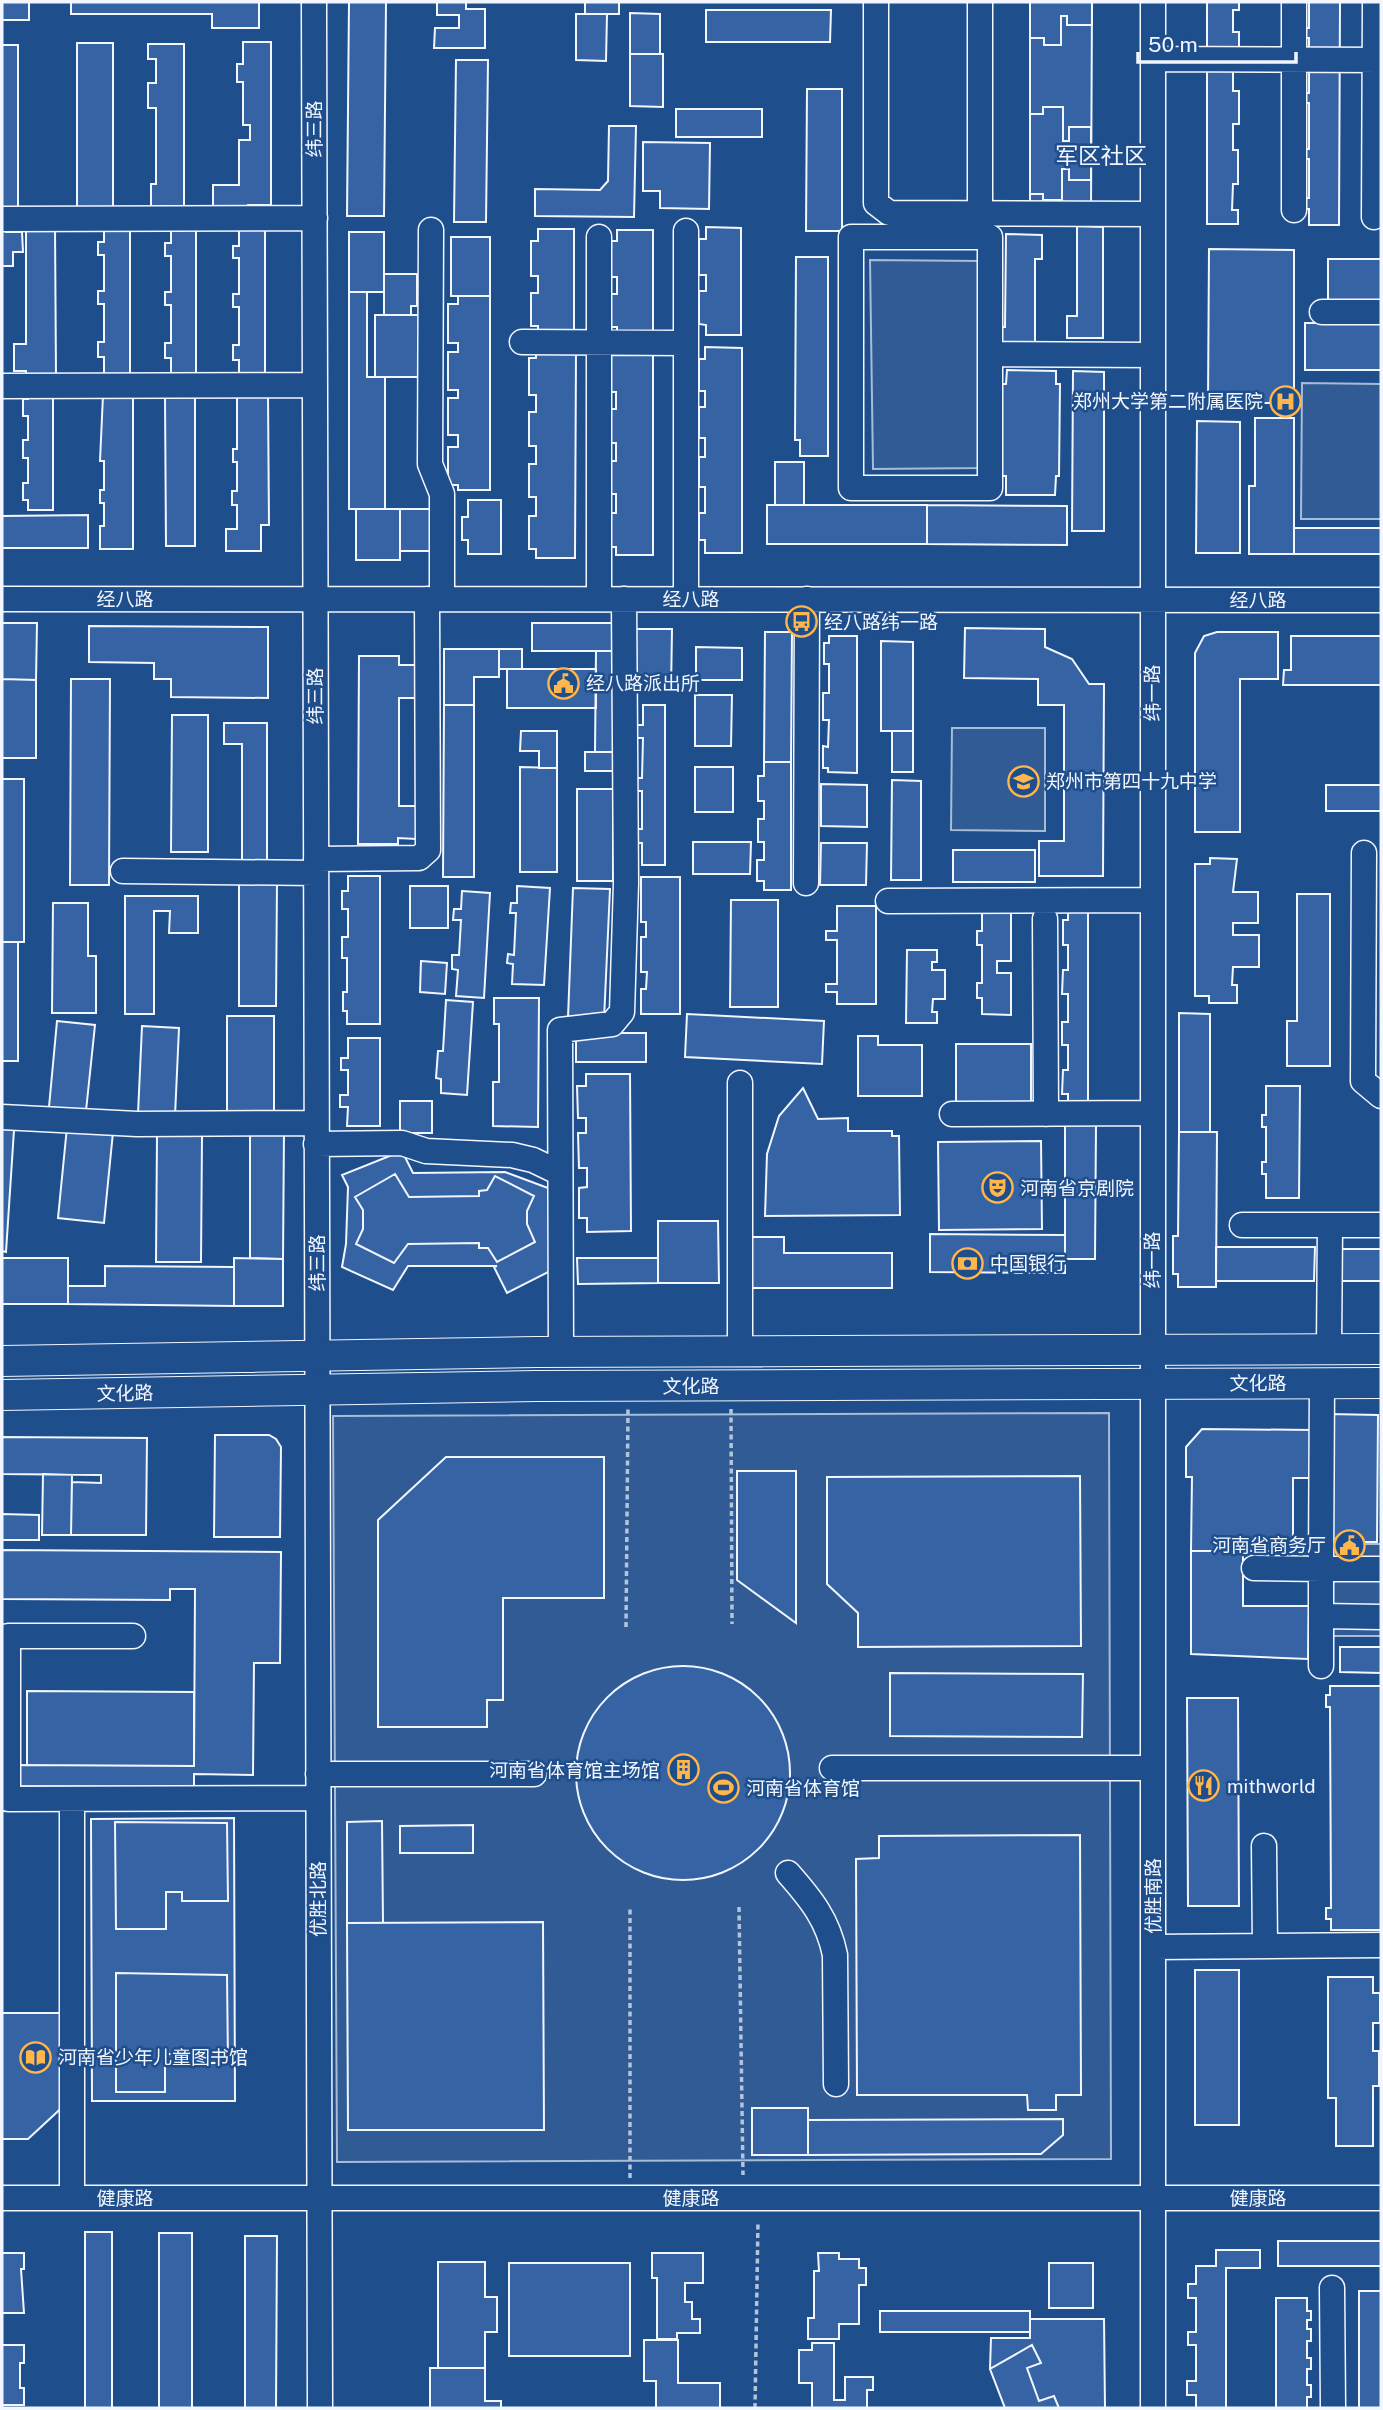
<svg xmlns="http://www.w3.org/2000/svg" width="1383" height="2410" font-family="'Public Sans','Noto Sans SC',sans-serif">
<rect width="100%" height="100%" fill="#1f4e8c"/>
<!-- built -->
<path fill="#305b95" stroke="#a8bbd7" stroke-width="2" d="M870 260 981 261 982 468 873 469Z
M1302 383 1381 384V519H1301Z
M952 728H1045V831L951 830Z
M1109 1413 1111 2159 337 2162 333 1416Z
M1329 1544H1381V1636H1329Z"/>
<!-- building -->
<path fill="#3563a3" stroke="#f2f6ff" stroke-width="2" d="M2 2H29V20H2Z
M71 2H259V28H212V14H71Z
M349 2H386L384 216H347Z
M437 2H466V9H485V48H434L435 28H459V15H437Z
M585 2H619V14H585Z
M1030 2H1092V25H1067V16H1061V45H1044V38H1030Z
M1030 2H1092L1091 210 1030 209Z
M1207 2H1239V10H1233V32H1239V63H1233V91H1239V124H1233V150H1238V184H1233L1232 210H1238V224H1207Z
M1309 2H1340L1339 225H1309V209H1302V198H1309V159H1302V149H1309V103H1302V93H1309V38H1303V28H1309Z
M706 10H831L830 42H706Z
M630 13 660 14V54H630Z
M576 14H607L606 61 576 60Z
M243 42H271V205H248V214H213V185H239V140H250V125H243V82H237V64H243Z
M77 43H113V209H77Z
M148 44H184V209H151V184H156V108H148V83H156V59H148Z
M2 45H18V207H2Z
M630 54H663V107L630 106Z
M456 60H488L486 222H454Z
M807 89H842V231H806Z
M1043 107H1063V141H1069V127H1091V180H1069V169H1062V200H1043V194H1030V114H1043Z
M676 109H762V137H676Z
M609 126H636L634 217 535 216V189L600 190 608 181Z
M643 142 710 143 709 209 660 208V191H643Z
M2 224H6V232H22L23 252H13V266H2Z
M104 224H130V376H104V357H98V342H104V304H98V291H104V255H98V242H104Z
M26 225H55L56 377H26V371H14V344H26Z
M171 226H196V377H171V358H165V343H171V305H165V292H171V256H165V243H171Z
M1077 226 1103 227V338H1067V316H1077Z
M706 227 741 228V335H706V325L699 324V291H706V275H699V239H706Z
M239 228H265V379H239V360H233V345H239V307H233V294H239V258H233V246H239Z
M538 229H574V337H538V326H531V293H538V276H531V241H538Z
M617 230H653V337H617V327H610V294H617V277H610V241H617Z
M349 232H384V292H349Z
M1006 234 1042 235V259H1035V343H1002V327H1005Z
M451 237H490V296H451Z
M1209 249 1294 250V403H1208Z
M796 257H828V456H800V440H795Z
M1328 259H1381V302H1328Z
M384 274H417V306H411V315H384Z
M349 292H367V377H385V509H349Z
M458 296H490V490H458V485H448V447H458V435H448V398H458V390H448V352H458V343H448V304H458Z
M375 315H419V377H375Z
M1305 323H1381V370H1305Z
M705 347 742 348V553H705V540H699V513H705V487H699V457H705V438H699V407H705V391H699V359H705Z
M616 348H653V555H616V547H610V513H616V494H610V461H616V443H610V409H616V392H610V355H616Z
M536 351H576L575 558H536V549H529V516H536V497H529V464H536V446H529V412H536V395H529V358H536Z
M1007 370 1056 371V384H1060L1059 476H1056L1055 495H1006V476H1001V384H1006Z
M1073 371 1104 372V531H1072Z
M28 393H53V510H28V500H23V483H28V458H23V440H28V416H23V399H28Z
M103 395H133V549H100V526H104V503H100V490H104V461H100Z
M237 395H268L269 525H261V551H226V529H237V505H232V491H237V462H233V449H237Z
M165 396H195V546H166Z
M1255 418H1294V554H1249V486H1255Z
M1197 421 1240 422V553H1196Z
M775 462H804V505H775Z
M468 500H501V554H468V540H462V517H468Z
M767 505H927V544H767Z
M927 505 1067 506V545L927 544Z
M356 509H400V560H356Z
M400 509H437V551H400Z
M88 515V548H2V516Z
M1294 528H1381V554H1294Z
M2 623H37L36 680 2 679Z
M532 623H616V651H532Z
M89 626 268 627V698L171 697V679H154V663L89 662Z
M965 628 1045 629V647L1072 659 1089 684H1104L1103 876H1039V841H1064V705H1038V679L964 678Z
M632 629H672L671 691H632Z
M765 632H792L791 762H764Z
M1217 632H1278V679H1240V832H1195V653L1204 636Z
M829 636H857V773L828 772V768H823V746L828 747 829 720H823V693H829V664H824V643H829Z
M1291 636H1381V685H1283L1284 670H1291Z
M881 641 913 642V731H881Z
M696 647 742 648V680H696Z
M444 649H499V677H474V705H444Z
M499 649H522V669H499Z
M596 651H616V752H595Z
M359 656H399V665H417V698H399V806H416V839L398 838V844H358Z
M507 669H596V708H507Z
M2 679 36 680V758H2Z
M71 679H110L109 885H70Z
M695 695H732L731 746H695Z
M444 705H474V877H443Z
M643 705H665V865H642V843H638V829H642V791H637V778H642L643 738H637V725H643Z
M172 715H208V852H171Z
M224 723H267V861H242V744H224Z
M521 731H557V768H539V751H520Z
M892 731H913V772H892Z
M585 752H616L615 771H585Z
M764 762H791V890H764V881H757V860H764V842H758V819H764V801H758V776H764Z
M520 767 557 768V872H520Z
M695 767H733V812H695Z
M2 779H24V942H2Z
M892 780 921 781V880H891Z
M821 784 867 785V827L821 826Z
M1326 785H1381V811H1326Z
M577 789H613V881H577Z
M693 842H751L750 874H693Z
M821 843H867L866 885H820Z
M953 850H1035V882H953Z
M1210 858 1237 859 1233 892H1258V923H1233V935H1259V967H1233L1232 985H1237V1003H1209V996H1195V864H1210Z
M348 876H380V1024H347V1011H343V992H347V958H342V937H348V909H342V891H348Z
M641 877H680V1014H641V989H646L647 972H641V937H646V922H641Z
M239 882H277L276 1006H239Z
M410 886H448V928H410Z
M517 886 550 888 544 985 512 984 513 964 507 963 508 954 514 955 516 913H510L511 903H517Z
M573 888 610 889 604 1020 568 1018Z
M462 891 490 893 484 998 456 996 458 970 452 969V955H459L461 920H453L454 909H461Z
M1297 894H1330V1066H1287V1021H1297Z
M125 896H198V933H169L170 911H154V1014H125Z
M731 900H778V1007H730Z
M53 903H88V956H96V1013H52Z
M837 906H876V1004H837V992H826V984H837V940H826V931H837Z
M982 908H1011V961H997V973H1011V1015L982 1014V998H977V983H982V945H977V931H982Z
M1068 910H1088V1106H1068V1094H1062L1063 1070H1068V1045H1062V1022H1068V994H1062L1063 970H1068V945H1063V920H1068Z
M2 942H18V1061H2Z
M907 950H937V962H932V970H945V999H933L932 1012H937V1023H906Z
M421 961 447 963 445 994 420 992Z
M494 998H539L538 1127 493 1126V1082H499V1024H494Z
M446 1000 473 1002 467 1095 441 1093V1079L436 1078 438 1051H443Z
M1179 1013 1210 1014V1132H1179Z
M687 1014 824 1021 822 1064 685 1057Z
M227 1016H274V1119H227Z
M57 1021 95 1025 86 1111 49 1107Z
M142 1026 179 1028 175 1116 138 1114Z
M576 1033H646V1062H576Z
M858 1036H878V1045H922V1096H858Z
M348 1038H380V1126H347L348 1107H340V1095H348V1070H341V1058H348Z
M956 1044H1031V1105H956Z
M586 1074H630L631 1231 587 1232V1218H579V1188L587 1187V1168H579L578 1133H586V1118H578L577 1086H586Z
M1266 1086H1300L1299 1198H1266V1174H1262V1162H1266V1127H1262V1115H1266Z
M803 1088 818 1119 848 1118V1131H892V1136H899L900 1215 765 1216 767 1154 779 1116Z
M400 1101H432V1133H400Z
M1065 1125H1096L1095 1259H1065Z
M67 1127 113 1132 104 1223 58 1218Z
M2 1129 14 1130 6 1252 2 1251Z
M250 1130 284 1131 283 1259 250 1258Z
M1179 1132H1217L1216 1287H1178V1274H1173V1236H1178Z
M157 1136H202L201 1262H156Z
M1041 1141 1042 1229 939 1230 938 1142Z
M402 1151 413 1173 505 1172 548 1188 560 1266 507 1293 494 1267 497 1266H408L393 1290 342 1267 346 1244 348 1187 342 1175Z
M395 1174 409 1197 479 1196V1191L487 1190 495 1176 534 1196 527 1211V1224L535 1242 497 1262 488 1248H479V1243L408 1244 394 1263 356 1244 363 1229V1210L355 1197Z
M658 1221H718L719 1283H658Z
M930 1234 1065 1235V1273L930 1272Z
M750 1237H784V1253H892V1288H750Z
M1216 1247H1315L1314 1281H1216Z
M1340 1249H1381V1281H1340Z
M2 1258H68V1304H2Z
M234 1258 283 1259V1306H234Z
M577 1258H658V1283L578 1284Z
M105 1266 234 1267V1306L68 1304V1286H105Z
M1329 1414 1378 1415 1377 1542H1328Z
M1202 1429 1313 1430 1312 1478H1293V1551H1191L1192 1477H1186V1447Z
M215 1435H269L276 1439 281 1447 280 1537H214Z
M2 1437 147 1438 146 1535H71L72 1482 101 1483V1475L2 1474Z
M446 1457H604V1598H503V1700H487V1727H378V1520Z
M737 1471H796V1623L737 1580Z
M43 1474 72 1475 71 1535H42Z
M1080 1476 1081 1646 858 1647V1613L827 1584V1477Z
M2 1514 39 1515V1540H2Z
M2 1550 281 1552 280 1663H254L253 1775 194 1774V1787L15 1786V1765L194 1766 195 1589H170V1600L2 1599Z
M1191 1551H1243V1606H1309L1308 1659 1191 1654Z
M1340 1647H1381V1673L1340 1672Z
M576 1773a107 107 0 1 1 214 0a107 107 0 1 1-214 0Z
M890 1673 1083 1674 1082 1737 890 1736Z
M1330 1686H1381V1930H1331V1919H1326V1908H1331L1330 1707H1326V1695H1330Z
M27 1691 194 1692V1766L27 1765Z
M1187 1698H1238L1239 1906H1188Z
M234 1818 235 2101H92L91 1819Z
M382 1821 383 1923H347V1822Z
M115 1822 227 1823 228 1901H182V1892H166V1929H116Z
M473 1825V1853H400V1826Z
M1080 1835 1081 2095H1056V2110H1028L1027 2095H857L856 1859 879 1858V1836Z
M543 1922 544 2130H348L347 1923Z
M1195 1970H1239V2125H1195Z
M116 1973 227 1975 228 2063H183V2054H165V2092H116Z
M1328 1977H1373V1993H1380V2023H1373V2051H1379V2086H1373V2146H1336V2098H1328Z
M2 2013H69V2101L28 2139H2Z
M752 2108H808V2155H752Z
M1063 2119V2135L1041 2154 808 2155V2120Z
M85 2232H112V2408H85Z
M159 2233H192V2408H159Z
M245 2236H277L276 2408H245Z
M1278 2241H1381V2266H1278Z
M1216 2250H1260V2268H1226V2408H1196V2395H1187V2381H1196V2345H1188V2332H1196V2298H1188V2284H1196V2266H1216Z
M2 2253H24V2269H21L24 2313H2Z
M652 2253H703V2283H685V2302H692V2319H700V2333H677V2339H657V2278H652Z
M818 2253H839V2259H859V2268H866V2285H859V2324H839V2339H808V2318H814V2271H819Z
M438 2262H485V2297H497V2332H485V2368H438Z
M509 2263H630V2356H509Z
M1049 2263H1093V2308H1049Z
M1359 2291H1381V2408H1359Z
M1276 2298H1307V2311H1311V2320H1307V2329H1311V2341H1307V2358H1311V2369H1307V2385H1311V2397H1307V2408H1276Z
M880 2311H1030V2332H880Z
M1030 2319H1104L1105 2408H1005L990 2369 991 2338H1030Z
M644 2340H678V2383H720V2408H656V2381H644Z
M812 2343H834V2400H845V2377H873V2390H867V2408H812V2383H799V2350H812Z
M2 2345H24V2363H20V2388H24V2405H2Z
M1032 2345 1041 2363 1027 2368 1039 2401 1054 2396 1059 2408H1005L990 2369Z
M430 2368H485V2401H501V2408H430Z"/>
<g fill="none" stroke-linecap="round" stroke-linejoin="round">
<defs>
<path id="minor" d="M314 2 320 2408
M876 2V203L889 213 1153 214
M1153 2V2408
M1153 59 1381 60
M1294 210V2
M980 213V2
M1374 217 1375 2
M2 219 315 218
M431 230 430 464 442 494V599
M686 231V599
M599 237V599
M851 237H990V488H851Z
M1322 312H1381
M522 342 686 343
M990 354 1153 355
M2 386 315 385
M2 599 1381 600
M1364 853 1363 1081 1381 1096
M316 859 419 858 428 850 427 599
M123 871 316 873
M806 883 807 599
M888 901 1152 900
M1045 919 1046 1114
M740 1083V1351
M952 1114 1152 1113
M2 1117 137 1124 316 1123
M316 1144 402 1143 426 1151 512 1155 533 1160 560 1173
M1242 1225H1381
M1329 1349 1330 1225
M561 1352 560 1030 612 1024 622 1012 626 883 624 599
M1322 1383 1321 1569H1381
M1254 1568 1321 1569V1666
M1321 1616 1381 1617
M133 1636H8V1799L318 1798
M832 1768H1152
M318 1774H534
M72 1799V2198
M1264 1846 1265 1946
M788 1873C811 1899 828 1920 835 1955L836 2084
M1153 1947 1381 1945
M2 2198H1381
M1332 2288 1333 2408"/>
<path id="major" d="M2 1361 536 1352 1381 1349
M2 1395 536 1386 1381 1383"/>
</defs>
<!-- minor casing -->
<use href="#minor" stroke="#f2f6ff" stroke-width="27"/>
<!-- major casing -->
<use href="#major" stroke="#f2f6ff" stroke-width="32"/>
<!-- path -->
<path stroke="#b3c4dc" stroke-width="3.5" stroke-dasharray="5 3.5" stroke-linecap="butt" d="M731 1409 732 1624
M626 1627 628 1408
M739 1907 743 2175
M630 2178V1907
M755 2408 758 2221"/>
<!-- minor -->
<use href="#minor" stroke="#1f4e8c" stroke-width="24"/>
<!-- major -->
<use href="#major" stroke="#1f4e8c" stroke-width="30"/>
</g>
<!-- icons -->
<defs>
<symbol id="hospital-ring" viewBox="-11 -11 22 22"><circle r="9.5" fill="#1f4e8c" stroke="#ffb74d" stroke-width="1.5"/><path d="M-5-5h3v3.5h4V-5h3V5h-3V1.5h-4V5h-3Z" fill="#ffb74d"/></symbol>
<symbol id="bus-ring" viewBox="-11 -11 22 22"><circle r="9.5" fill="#1f4e8c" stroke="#ffb74d" stroke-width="1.5"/><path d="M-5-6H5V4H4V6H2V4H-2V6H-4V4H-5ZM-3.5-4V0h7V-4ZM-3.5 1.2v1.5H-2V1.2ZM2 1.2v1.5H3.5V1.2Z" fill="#ffb74d"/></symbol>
<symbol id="civic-ring" viewBox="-11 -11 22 22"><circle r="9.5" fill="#1f4e8c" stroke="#ffb74d" stroke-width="1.5"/><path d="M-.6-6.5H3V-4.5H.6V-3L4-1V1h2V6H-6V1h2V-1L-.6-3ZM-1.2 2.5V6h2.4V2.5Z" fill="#ffb74d"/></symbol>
<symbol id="school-ring" viewBox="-11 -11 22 22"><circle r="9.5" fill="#1f4e8c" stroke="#ffb74d" stroke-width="1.5"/><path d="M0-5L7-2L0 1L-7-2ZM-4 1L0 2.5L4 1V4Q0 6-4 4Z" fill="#ffb74d"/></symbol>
<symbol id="theatre-ring" viewBox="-11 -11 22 22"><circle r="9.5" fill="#1f4e8c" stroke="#ffb74d" stroke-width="1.5"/><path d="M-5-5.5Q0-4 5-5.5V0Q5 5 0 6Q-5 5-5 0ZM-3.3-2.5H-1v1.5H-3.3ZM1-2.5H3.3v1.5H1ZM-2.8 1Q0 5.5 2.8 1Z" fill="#ffb74d"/></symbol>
<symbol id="bank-ring" viewBox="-11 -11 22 22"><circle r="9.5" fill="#1f4e8c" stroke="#ffb74d" stroke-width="1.5"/><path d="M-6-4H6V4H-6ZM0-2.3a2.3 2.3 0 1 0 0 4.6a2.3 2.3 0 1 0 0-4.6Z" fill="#ffb74d"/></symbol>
<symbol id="building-ring" viewBox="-11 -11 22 22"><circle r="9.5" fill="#1f4e8c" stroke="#ffb74d" stroke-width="1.5"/><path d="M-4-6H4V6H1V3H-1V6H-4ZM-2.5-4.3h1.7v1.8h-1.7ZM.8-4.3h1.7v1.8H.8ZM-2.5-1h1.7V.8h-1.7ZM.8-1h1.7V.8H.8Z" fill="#ffb74d"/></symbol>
<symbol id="restaurant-ring" viewBox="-11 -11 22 22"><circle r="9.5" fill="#1f4e8c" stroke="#ffb74d" stroke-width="1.5"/><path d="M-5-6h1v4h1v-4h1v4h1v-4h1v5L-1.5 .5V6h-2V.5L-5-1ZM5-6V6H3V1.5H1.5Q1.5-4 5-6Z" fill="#ffb74d"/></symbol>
<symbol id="stadium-ring" viewBox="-11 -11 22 22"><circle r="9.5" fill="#1f4e8c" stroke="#ffb74d" stroke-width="1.5"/><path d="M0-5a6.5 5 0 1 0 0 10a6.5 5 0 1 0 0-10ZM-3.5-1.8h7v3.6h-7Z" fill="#ffb74d"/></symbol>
<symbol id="library-ring" viewBox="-11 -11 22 22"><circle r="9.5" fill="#1f4e8c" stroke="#ffb74d" stroke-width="1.5"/><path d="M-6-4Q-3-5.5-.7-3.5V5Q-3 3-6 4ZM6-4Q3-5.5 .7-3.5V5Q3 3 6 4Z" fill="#ffb74d"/></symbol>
</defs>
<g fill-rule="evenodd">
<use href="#hospital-ring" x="1268" y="384" width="35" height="35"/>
<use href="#bus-ring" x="784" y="604" width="35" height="35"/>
<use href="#civic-ring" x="546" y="666" width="35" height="35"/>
<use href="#school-ring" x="1006" y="764" width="35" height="35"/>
<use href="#theatre-ring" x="980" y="1170" width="35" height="35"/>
<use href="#bank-ring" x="950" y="1246" width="35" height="35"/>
<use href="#civic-ring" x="1332" y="1528" width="35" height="35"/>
<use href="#building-ring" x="666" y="1752" width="35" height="35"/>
<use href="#restaurant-ring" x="1186" y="1768" width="35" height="35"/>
<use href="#stadium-ring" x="706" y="1770" width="35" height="35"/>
<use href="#library-ring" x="18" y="2040" width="35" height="35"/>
</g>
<g text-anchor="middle" stroke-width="5" stroke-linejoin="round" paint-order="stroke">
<!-- street labels -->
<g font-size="19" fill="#f2f6ff" stroke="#1f4e8c">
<text transform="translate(314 129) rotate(-90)" y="7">纬三路</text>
<text x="125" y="606">经八路</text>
<text x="691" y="606">经八路</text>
<text x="1258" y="607">经八路</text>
<text transform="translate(1152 693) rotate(-90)" y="7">纬一路</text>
<text transform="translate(315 696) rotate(-90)" y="7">纬三路</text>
<text transform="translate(1152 1260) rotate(-90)" y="7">纬一路</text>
<text transform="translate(317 1263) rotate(-90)" y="7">纬三路</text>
<text x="1258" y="1390">文化路</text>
<text x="691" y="1393">文化路</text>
<text transform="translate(125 1393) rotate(-1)" y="7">文化路</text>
<text transform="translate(1153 1896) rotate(-90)" y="7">优胜南路</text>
<text transform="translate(318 1899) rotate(-90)" y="7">优胜北路</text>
<text x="125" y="2205">健康路</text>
<text x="691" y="2205">健康路</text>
<text x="1258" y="2205">健康路</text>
</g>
<!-- poi labels -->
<g font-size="19" fill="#f2f6ff" stroke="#1f4e8c" text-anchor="start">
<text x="1263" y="408" text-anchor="end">郑州大学第二附属医院</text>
<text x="824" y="629">经八路纬一路</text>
<text x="586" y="690">经八路派出所</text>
<text x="1046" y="788">郑州市第四十九中学</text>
<text x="1020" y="1195">河南省京剧院</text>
<text x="990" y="1270">中国银行</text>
<text x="1326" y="1552" text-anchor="end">河南省商务厅</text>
<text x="660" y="1777" text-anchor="end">河南省体育馆主场馆</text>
<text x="1227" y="1793">mithworld</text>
<text x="746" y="1795">河南省体育馆</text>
<text x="58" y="2064">河南省少年儿童图书馆</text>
</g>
<!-- quarter labels -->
<g font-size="23" fill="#f2f6ff" stroke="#1f4e8c">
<text x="1101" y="164">军区社区</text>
</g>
</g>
<!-- border -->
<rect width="1383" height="2410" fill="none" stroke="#f2f6ff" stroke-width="7"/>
<!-- scale -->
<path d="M1138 52v10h158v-10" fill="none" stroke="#f2f6ff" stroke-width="3.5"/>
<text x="1148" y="52" font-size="21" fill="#f2f6ff" stroke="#1f4e8c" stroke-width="5" paint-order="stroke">50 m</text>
</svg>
